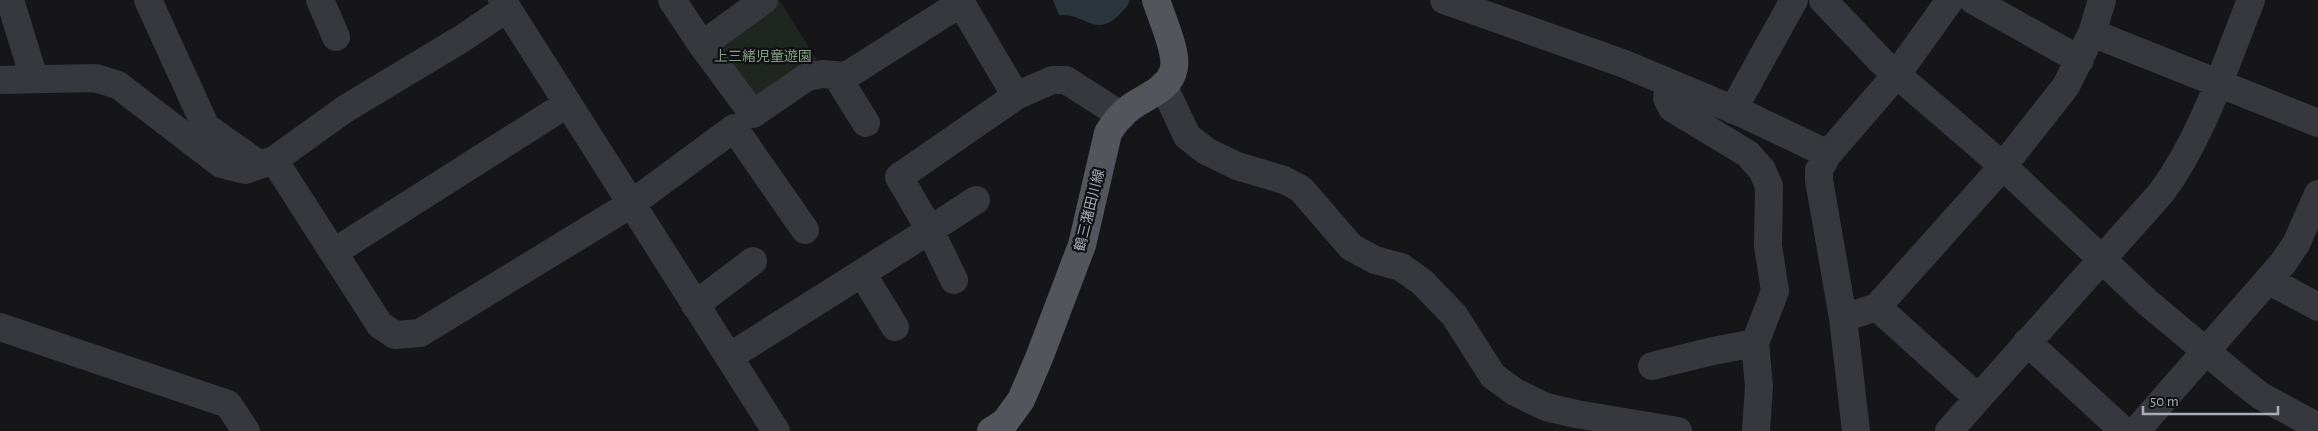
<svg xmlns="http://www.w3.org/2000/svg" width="2318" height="431" font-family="'Alegreya Sans','Noto Sans JP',sans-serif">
<rect width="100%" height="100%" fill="#161618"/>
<!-- green -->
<path fill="#1e261f" d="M779 0 819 63 753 108 711 46Z"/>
<!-- water -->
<path fill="#2c353c" d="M1053 0H1130C1128 6 1123 11 1118 16 1095 38 1082 12 1059 15Z"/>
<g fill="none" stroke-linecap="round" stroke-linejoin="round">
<!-- minor -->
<path stroke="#37383d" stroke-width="28" d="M10 0 34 78
M148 0 206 127 260 165
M320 0 336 37
M502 0 776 431
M672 0 702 45 753 114 807 77 822 74 846 76 961 3 1016 96 1052 80H1066L1122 116
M1444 0 1622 63 1744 114 1828 154
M1823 0 1881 61 2003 166 2147 302 2244 383 2261 396 2318 427
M1973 0 2080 60
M2092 33 2318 123
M702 45 764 0
M836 75 866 123
M0 80 95 78 118 85 221 164 245 170 274 160 345 109 463 38 507 8
M1670 83 1667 98 1672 108 1748 154 1762 170 1769 186 1768 246 1775 291 1755 343 1759 386 1756 431
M1163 85 1187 136 1206 151 1237 166 1284 180 1301 189 1351 247 1375 260 1401 267 1422 282 1454 315 1493 376 1515 392 1546 407 1576 414 1678 431
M1733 110 1794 0
M274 160 380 325 395 335 420 333 631 204 734 128 805 230
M334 252 567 104
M862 273 895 327
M954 280 930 230 976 200
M2268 280 2318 307
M695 305 753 261
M1877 307 1977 397
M1843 318 1877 307 2003 166 2066 86 2092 33 2102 0
M0 327 228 404 246 431
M2027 342 2124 431
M729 357 930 230 899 177 1016 96
M1652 366 1713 351 1755 343
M1856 431 1843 318 1819 180V170L1828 154 1897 74 1950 0
M1949 431 2161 193C2203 136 2225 65 2251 0
M2136 431 2283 263 2296 244 2318 194"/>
<!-- major -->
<path stroke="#53555c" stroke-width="28" d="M991 431 1005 422 1021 400 1039 358 1082 245 1108 133C1114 123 1121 114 1131 107 1146 96 1171 89 1174 67 1177 51 1161 16 1156 0"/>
</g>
<g text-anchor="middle" stroke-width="4.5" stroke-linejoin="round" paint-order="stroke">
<!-- park labels -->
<g font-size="14" fill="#7fa381" stroke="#111113">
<text x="763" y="61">上三緒児童遊園</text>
</g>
<!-- street labels -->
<g font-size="14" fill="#a8adb8" stroke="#111113">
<text transform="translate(1089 210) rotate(-76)" y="5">鶴三潴田川線</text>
</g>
</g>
<!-- scale -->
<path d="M2143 406v8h135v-8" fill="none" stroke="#a8adb8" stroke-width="2.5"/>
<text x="2150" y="406" font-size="15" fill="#a8adb8" stroke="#111113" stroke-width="4" paint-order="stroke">50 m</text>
</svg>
